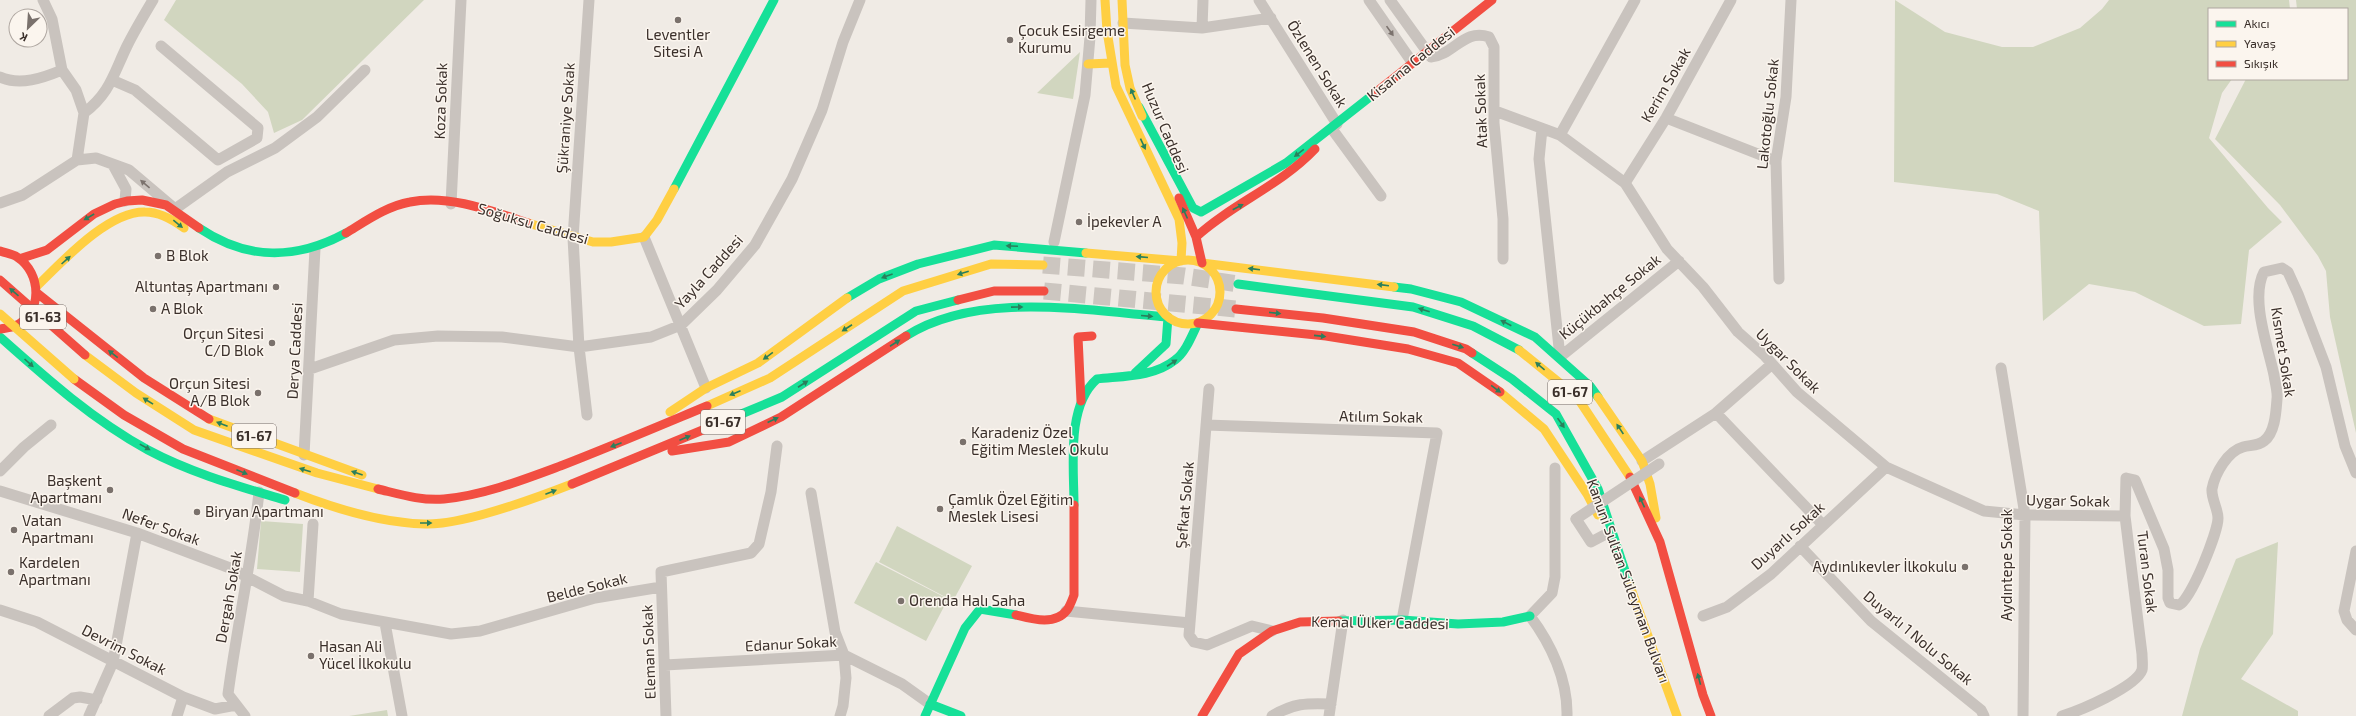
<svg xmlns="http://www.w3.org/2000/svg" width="2356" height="716" font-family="'Exo 2',sans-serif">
<rect width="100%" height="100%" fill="#f0ebe5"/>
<!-- green -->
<path fill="#d1d6bf" d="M176 0H424L302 120 274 133 268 112 242 84 164 20Z
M1895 0 1945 32 2002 47H2033L2080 28 2102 9 2109 0H2289L2290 9H2209V79H2232L2222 93 2209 138 2268 208 2282 222 2249 250 2241 324 2204 326 2135 292 2089 284 2043 321 2039 211 1997 194 1894 182Z
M2296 0H2356V433L2330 317 2326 271 2318 256 2280 205 2215 139 2246 79H2347V9H2297Z
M1080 52 1073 99 1037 93Z
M261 521 303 524 300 572 257 569Z
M897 526 972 566 953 601 879 562Z
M2278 542 2273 634 2241 679 2298 711V716H2182L2200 649 2236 559Z
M876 562 948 599 926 641 854 603Z
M387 710 388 716H349Z"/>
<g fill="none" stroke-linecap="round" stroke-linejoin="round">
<!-- primary-tunnel -->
<path stroke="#ccc6c0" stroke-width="17" stroke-dasharray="17 8" stroke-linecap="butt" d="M1043 265 1184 276 1238 284
M1044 291 1236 309"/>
<!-- street -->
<path stroke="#c9c3be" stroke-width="11" d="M43 0 52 19 62 70 76 90 84 113 77 160
M1259 0 1337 124
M1369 0 1412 62
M1390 0 1431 57C1454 55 1464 28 1489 37L1494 47V123L1503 219V259
M1123 23 1202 28 1271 18
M1202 28 1203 0
M0 77C20 86 43 78 62 70
M112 80 135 90 218 160 257 138 258 128 161 46
M1495 111 1560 135 1625 183 1667 249 1703 287 1738 332 1765 356 1797 392 1886 467 1984 511 2025 515 2125 516
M84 113C110 93 113 75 127 46 135 30 144 15 153 0
M1666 118 1776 161
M1332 129 1381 196
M1542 129 1539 159 1560 357
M1560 135 1635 0
M113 165 126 189 125 201
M1625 183 1666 118 1731 0
M0 203 23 195 77 160 96 158 129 170 175 209 227 172 275 148 317 117 365 70
M451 204 461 0
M644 237 706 388
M1054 242 1085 95 1090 37 1091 0
M1779 279 1776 161 1786 97 1791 0
M1560 357 1679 261
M2001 368 2025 515 2023 716
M310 369 394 340 438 336 502 337 579 347 651 337 681 325 717 290 755 245 792 179 822 110 843 42 860 0
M1209 389 1189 635 1194 642 1207 645 1252 626 1272 631
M1716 413 1823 525
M587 415 579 347 573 238 589 0
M1206 425 1437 433 1402 620
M304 455 315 249
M1642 461 1716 413 1772 364
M1555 468V577L1552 593 1530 616C1551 644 1568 680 1567 716
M0 471 24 447 51 425
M0 491 137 533 230 568 284 596 308 601 341 614 451 634 480 631 595 598 661 587
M811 493 835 632 844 655 846 678 843 706 840 716
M1576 519 1591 542 1608 533
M1800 546 1871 621 1981 710 1984 716
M2356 551 2344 611 2347 620 2356 630
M308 601 313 524
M0 610 37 622 183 697 215 709 236 705
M1066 611 1190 623
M1703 616 1727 607 1771 574 1886 467
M385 623 402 716
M665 665 844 655 902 684 930 704
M49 716 73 698 80 697 97 700
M89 716 113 662 137 533
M177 716 183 697
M245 716 228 694C237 626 252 560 259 492
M666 716 661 572 751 553 759 544 771 492 777 446
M1272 716C1294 703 1306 703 1331 704
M1329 716 1343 620
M2062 716C2079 711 2136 687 2142 670 2143 666 2142 659 2142 654L2125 516 2126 478 2135 480 2164 549 2168 570V598L2170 603 2179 605C2191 600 2218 532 2218 518 2218 509 2211 498 2212 489 2215 473 2228 451 2243 447 2250 445 2258 446 2264 441 2275 433 2276 412 2277 399 2278 392 2275 383 2274 375 2268 347 2250 298 2264 272L2282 268 2288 272 2298 294 2326 367 2345 446 2356 473"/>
<!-- fast -->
<path stroke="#16e098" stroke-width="9" d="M1139 107 1193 208 1201 212 1286 163 1375 93
M674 189 774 0
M199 228C248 261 296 260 346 233
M1238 284 1413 307 1473 326 1519 350
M1394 287 1411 289 1461 302 1535 337 1590 386 1598 397
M847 298 879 279 918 264 994 245 1086 253
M906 336C978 290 1087 311 1168 317
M0 337C46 378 93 420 148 450 191 473 238 486 285 500
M1472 353 1512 379 1556 414 1598 489 1630 586
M1135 373 1166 344 1168 317
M722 422 782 397 916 311 958 300
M1074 505C1074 467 1066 406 1097 379 1123 376 1154 377 1175 360 1186 352 1192 335 1198 323
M1339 621 1402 620 1458 624 1503 622 1530 616
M930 704 961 716
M925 716 965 628 980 609 1016 615"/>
<!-- slow -->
<path stroke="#ffcf43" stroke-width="9" d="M1105 0 1107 31 1116 86 1179 219 1182 243 1181 261
M1122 0 1125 65 1130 88 1142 116
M1088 64 1111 63
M528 223 593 242H611L644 237 657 220 674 189
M1086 253 1181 261
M1156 292a32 32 0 1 1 64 0a32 32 0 1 1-64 0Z
M1202 263 1394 287
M37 286C62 262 108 211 145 212 159 212 172 219 184 228
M1519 350 1577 397 1630 477
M85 355 136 393 194 430 317 473 378 489
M1500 392 1544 429 1587 494 1598 515
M1598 397 1642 461 1650 484 1656 518
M707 406 770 378 903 291 991 264 1043 265
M670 412 706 388 758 363 847 298
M209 419 362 475
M295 493C336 509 381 523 425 524 463 525 536 498 572 484
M1630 586 1677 716"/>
<!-- jam -->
<path stroke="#f24e42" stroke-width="9" d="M1375 93 1492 0
M1179 198 1196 237 1202 263
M346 233C366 221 387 206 410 202 448 194 492 211 528 223
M1196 237C1233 203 1280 186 1315 149
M0 251C5 253 13 254 17 257 42 273 43 314 15 326 11 328 5 328 0 329
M22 258 47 250 94 214 115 204 127 201 142 200 166 205 199 228
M37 293 144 378 209 419
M958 300 994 291H1044
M1236 309 1323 318 1414 332 1466 349 1472 353
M1198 323 1326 336 1408 349 1458 363 1500 392
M74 379 124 415 183 449 295 493
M1081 401 1078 337 1092 336
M672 451 729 442 781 417 906 336
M1630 477 1660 542 1703 695 1711 716
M572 484 722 422
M378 489C399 494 421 501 444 499 485 495 525 479 563 465 612 446 659 426 707 406
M1016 615C1032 619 1055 626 1067 610 1070 606 1072 600 1074 595V505
M1202 716 1239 654 1272 631 1300 622 1339 621"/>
<!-- street-bridge -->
<path stroke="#c9c3be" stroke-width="11" d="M1576 519 1659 464"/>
<!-- slow-bridge -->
<path stroke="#ffcf43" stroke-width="9" d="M0 314 74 379"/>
<!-- jam-bridge -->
<path stroke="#f24e42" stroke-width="9" d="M0 280 85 355"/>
</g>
<!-- one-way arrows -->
<defs><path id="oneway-solid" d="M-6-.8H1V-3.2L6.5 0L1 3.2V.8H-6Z"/></defs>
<g fill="#7b726d">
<use href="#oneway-solid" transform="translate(1390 31) rotate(55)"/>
<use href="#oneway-solid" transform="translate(145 184) rotate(-140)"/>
</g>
<g fill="#2a7f5c">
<use href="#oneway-solid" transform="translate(1133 94) rotate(-113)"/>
<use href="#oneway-solid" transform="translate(1143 144) rotate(65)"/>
<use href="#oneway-solid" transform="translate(1299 153) rotate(143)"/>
<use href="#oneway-solid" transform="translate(1238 207) rotate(-28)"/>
<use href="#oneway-solid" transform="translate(1185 213) rotate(-114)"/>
<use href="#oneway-solid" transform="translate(89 217) rotate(150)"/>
<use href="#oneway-solid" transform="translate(178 224) rotate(39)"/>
<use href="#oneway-solid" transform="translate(1012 246) rotate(-177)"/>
<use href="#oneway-solid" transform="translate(1142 257) rotate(-175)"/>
<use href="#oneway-solid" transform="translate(66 260) rotate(-42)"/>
<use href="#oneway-solid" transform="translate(1254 269) rotate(-173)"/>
<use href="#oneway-solid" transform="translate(963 273) rotate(163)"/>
<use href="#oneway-solid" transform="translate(887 276) rotate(160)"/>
<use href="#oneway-solid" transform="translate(1383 285) rotate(-173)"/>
<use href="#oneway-solid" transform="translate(14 292) rotate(-139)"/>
<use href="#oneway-solid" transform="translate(1017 307) rotate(-1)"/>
<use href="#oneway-solid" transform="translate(1424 310) rotate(-162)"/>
<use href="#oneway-solid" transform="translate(1275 313) rotate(6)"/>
<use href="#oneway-solid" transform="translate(1147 316) rotate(5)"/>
<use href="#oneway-solid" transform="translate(1506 323) rotate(-153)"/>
<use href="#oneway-solid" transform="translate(847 328) rotate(147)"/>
<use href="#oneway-solid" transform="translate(1320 336) rotate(6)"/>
<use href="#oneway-solid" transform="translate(895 343) rotate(-33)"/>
<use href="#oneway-solid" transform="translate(1458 346) rotate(18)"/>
<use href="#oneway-solid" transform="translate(113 354) rotate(-142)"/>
<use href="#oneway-solid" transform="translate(768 356) rotate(144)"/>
<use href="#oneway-solid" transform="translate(29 363) rotate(42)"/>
<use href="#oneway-solid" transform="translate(1172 363) rotate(-33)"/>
<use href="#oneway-solid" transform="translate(1540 366) rotate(-140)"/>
<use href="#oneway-solid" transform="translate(803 384) rotate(-33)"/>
<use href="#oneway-solid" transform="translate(1496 389) rotate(36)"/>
<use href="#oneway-solid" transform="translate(735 393) rotate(157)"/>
<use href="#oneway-solid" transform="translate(148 401) rotate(-148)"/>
<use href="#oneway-solid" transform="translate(773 420) rotate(-25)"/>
<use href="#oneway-solid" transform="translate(1561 423) rotate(55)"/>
<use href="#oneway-solid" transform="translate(222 424) rotate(-159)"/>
<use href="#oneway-solid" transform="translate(1620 429) rotate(-124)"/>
<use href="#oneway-solid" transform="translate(685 438) rotate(-23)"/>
<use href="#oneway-solid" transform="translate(616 445) rotate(159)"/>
<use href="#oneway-solid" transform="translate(145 447) rotate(29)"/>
<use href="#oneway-solid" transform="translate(305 470) rotate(-162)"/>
<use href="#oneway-solid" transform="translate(242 472) rotate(22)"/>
<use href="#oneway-solid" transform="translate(357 473) rotate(-161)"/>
<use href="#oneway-solid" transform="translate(551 492) rotate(-21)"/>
<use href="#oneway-solid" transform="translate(1642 502) rotate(-115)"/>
<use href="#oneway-solid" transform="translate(426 523)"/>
<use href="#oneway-solid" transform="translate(1699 679) rotate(-105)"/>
</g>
<!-- markers -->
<g fill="#7a716c" stroke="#fbf5ee" stroke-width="1.5">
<circle cx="678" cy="20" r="4"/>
<circle cx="1010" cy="40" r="4"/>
<circle cx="1079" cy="222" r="4"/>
<circle cx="158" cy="256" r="4"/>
<circle cx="276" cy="287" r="4"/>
<circle cx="153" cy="309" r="4"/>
<circle cx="272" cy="343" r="4"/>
<circle cx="258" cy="393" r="4"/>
<circle cx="963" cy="442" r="4"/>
<circle cx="110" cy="490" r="4"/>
<circle cx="940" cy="509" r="4"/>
<circle cx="197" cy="512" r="4"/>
<circle cx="14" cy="530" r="4"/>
<circle cx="1965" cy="567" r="4"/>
<circle cx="11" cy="572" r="4"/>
<circle cx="901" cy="601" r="4"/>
<circle cx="311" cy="656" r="4"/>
</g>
<g text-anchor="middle" stroke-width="3" stroke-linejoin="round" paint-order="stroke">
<!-- shield labels -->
<g fill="#fbf5ee" stroke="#756b66" stroke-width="1">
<rect x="20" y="305" width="46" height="24" rx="3"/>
<rect x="1548" y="380" width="44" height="24" rx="3"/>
<rect x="701" y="410" width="44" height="24" rx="3"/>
<rect x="232" y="424" width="44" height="24" rx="3"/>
</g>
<g font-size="14" font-weight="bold" fill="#3b302b">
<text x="43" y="322">61-63</text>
<text x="1570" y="397">61-67</text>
<text x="723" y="427">61-67</text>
<text x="254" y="441">61-67</text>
</g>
<!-- poi labels -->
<g font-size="15" fill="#3b302b" stroke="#fbf5ee" text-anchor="start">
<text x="1018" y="36">Çocuk Esirgeme<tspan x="1018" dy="17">Kurumu</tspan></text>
<text x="678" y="40" text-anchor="middle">Leventler<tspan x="678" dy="17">Sitesi A</tspan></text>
<text x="1087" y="227">İpekevler A</text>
<text x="166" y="261">B Blok</text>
<text x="268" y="292" text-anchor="end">Altuntaş Apartmanı</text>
<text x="161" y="314">A Blok</text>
<text x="264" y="339" text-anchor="end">Orçun Sitesi<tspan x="264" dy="17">C/D Blok</tspan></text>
<text x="250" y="389" text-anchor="end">Orçun Sitesi<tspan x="250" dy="17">A/B Blok</tspan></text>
<text x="971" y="438">Karadeniz Özel<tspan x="971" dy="17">Eğitim Meslek Okulu</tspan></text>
<text x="102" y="486" text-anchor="end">Başkent<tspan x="102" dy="17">Apartmanı</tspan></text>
<text x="948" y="505">Çamlık Özel Eğitim<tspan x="948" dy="17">Meslek Lisesi</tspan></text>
<text x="205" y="517">Biryan Apartmanı</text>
<text x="22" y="526">Vatan<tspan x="22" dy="17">Apartmanı</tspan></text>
<text x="19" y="568">Kardelen<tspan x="19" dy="17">Apartmanı</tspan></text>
<text x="1957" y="572" text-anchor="end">Aydınlıkevler İlkokulu</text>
<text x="909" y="606">Orenda Halı Saha</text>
<text x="319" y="652">Hasan Ali<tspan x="319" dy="17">Yücel İlkokulu</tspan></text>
</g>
<!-- street labels -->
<g font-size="15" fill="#3b302b" stroke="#fbf5ee">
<text transform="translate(1317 64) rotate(58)" y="5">Özlenen Sokak</text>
<text transform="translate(1411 64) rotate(-39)" y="5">Kisarna Caddesi</text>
<text transform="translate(1666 85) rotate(-60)" y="5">Kerim Sokak</text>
<text transform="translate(441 101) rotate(-88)" y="5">Koza Sokak</text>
<text transform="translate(1481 111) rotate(-92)" y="5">Atak Sokak</text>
<text transform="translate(1768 114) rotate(-84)" y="5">Lakotoğlu Sokak</text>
<text transform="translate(566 118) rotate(-86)" y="5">Şükraniye Sokak</text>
<text transform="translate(1165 128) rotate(67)" y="5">Huzur Caddesi</text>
<text transform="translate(533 224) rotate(16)" y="5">Soğuksu Caddesi</text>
<text transform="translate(709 272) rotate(-48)" y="5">Yayla Caddesi</text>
<text transform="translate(1610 297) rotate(-39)" y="5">Küçükbahçe Sokak</text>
<text transform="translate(295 351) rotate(-87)" y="5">Derya Caddesi</text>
<text transform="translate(2283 352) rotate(81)" y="5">Kısmet Sokak</text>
<text transform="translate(1788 361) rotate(45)" y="5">Uygar Sokak</text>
<text transform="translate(1381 417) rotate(1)" y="5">Atılım Sokak</text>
<text transform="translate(2068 501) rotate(1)" y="5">Uygar Sokak</text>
<text transform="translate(1185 505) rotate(-85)" y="5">Şefkat Sokak</text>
<text transform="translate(161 527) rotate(20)" y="5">Nefer Sokak</text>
<text transform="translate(1788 536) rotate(-42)" y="5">Duyarlı Sokak</text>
<text transform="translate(2007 565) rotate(-90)" y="5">Aydıntepe Sokak</text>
<text transform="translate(2147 572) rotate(83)" y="5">Turan Sokak</text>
<text transform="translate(1628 581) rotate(70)" y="5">Kanuni Sultan Süleyman Bulvarı</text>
<text transform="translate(587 588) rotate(-14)" y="5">Belde Sokak</text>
<text transform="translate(229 597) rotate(-80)" y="5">Dergah Sokak</text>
<text transform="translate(1380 623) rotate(1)" y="5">Kemal Ülker Caddesi</text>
<text transform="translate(1918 638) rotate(40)" y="5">Duyarlı 1 Nolu Sokak</text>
<text transform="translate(791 644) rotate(-3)" y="5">Edanur Sokak</text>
<text transform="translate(124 650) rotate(27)" y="5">Devrim Sokak</text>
<text transform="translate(649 652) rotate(-92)" y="5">Eleman Sokak</text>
</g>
</g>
<!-- legend -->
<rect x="2208" y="8" width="140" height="72" fill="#fbf5ee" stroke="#aea6a0"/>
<rect x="2216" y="21" width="20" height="6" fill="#16e098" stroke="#aea6a0"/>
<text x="2244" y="28" font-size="12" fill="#3b302b">Akıcı</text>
<rect x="2216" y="41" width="20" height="6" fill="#ffcf43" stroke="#aea6a0"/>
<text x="2244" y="48" font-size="12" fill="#3b302b">Yavaş</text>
<rect x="2216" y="61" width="20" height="6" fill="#f24e42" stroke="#aea6a0"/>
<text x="2244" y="68" font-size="12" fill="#3b302b">Sıkışık</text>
<!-- north arrow -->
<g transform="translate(28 28) rotate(205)"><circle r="19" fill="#fbf5ee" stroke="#aea6a0"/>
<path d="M0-3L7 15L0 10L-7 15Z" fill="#7a716c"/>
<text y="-6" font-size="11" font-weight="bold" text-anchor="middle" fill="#3b302b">K</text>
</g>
</svg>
